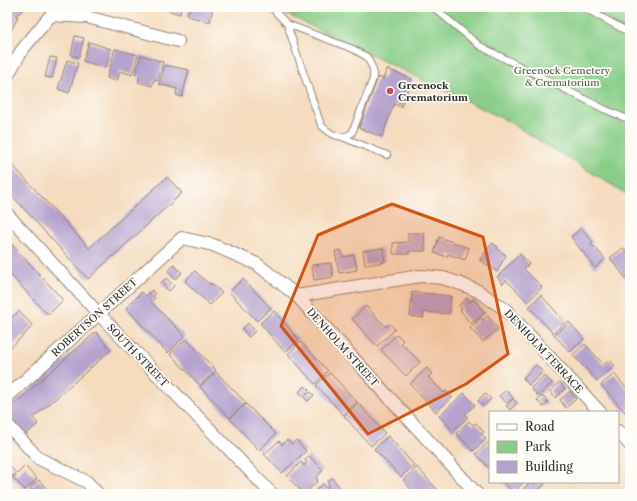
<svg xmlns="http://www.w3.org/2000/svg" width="637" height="501" font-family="'Libre Caslon Text',serif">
<rect width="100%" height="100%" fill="#fdfcf7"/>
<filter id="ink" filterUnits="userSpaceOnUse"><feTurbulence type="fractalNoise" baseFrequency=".025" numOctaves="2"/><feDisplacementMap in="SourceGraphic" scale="8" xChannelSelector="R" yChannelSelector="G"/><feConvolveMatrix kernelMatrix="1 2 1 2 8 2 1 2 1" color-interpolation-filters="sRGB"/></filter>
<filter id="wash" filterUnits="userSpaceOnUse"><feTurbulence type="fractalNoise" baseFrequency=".012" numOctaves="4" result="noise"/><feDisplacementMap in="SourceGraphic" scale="16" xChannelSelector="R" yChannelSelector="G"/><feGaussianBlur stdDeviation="0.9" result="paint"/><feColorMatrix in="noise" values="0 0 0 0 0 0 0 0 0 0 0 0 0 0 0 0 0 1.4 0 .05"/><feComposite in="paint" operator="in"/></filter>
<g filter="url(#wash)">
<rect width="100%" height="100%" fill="#f5dcbf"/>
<!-- green -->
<path fill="#89ce88" stroke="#5a7c5a" d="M286 7H630V196L504 119 286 14Z"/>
<g id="blocks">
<!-- building -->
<path fill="#b5a2cd" d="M7 7H26L16 16 18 17 7 39Z
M170 7H181L180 14 169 11Z
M190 7H213L210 22 187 16Z
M75 36 84 38 79 57 71 55Z
M89 42 111 49 106 68 83 61Z
M115 49 138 55 132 75 120 71 117 81 107 78Z
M141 55 163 62 158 81 154 80 152 86 138 82 140 76 135 75Z
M50 57 57 58 52 78 45 77Z
M67 60 78 63 69 93 58 89Z
M165 65 189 70 182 97 176 95 177 89 159 84Z
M387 69 412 79 401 107 394 104 382 137 359 128 378 77 383 79Z
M7 159 89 248 167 177 182 193 88 279 7 190Z
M581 228 593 242 590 244 593 247 594 246 605 259 595 268 571 237Z
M408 233H424L425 251H409V254H393V243L408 242Z
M439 237 469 248 465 260 448 254 447 257 434 253Z
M7 239 63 300 48 315 7 271Z
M492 243 498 247 497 249 506 255 497 272 480 260Z
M383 248 385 262 365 265 363 251Z
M623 248 630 256V280L628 281 610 258Z
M341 250 343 257 354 255 357 270 339 273 335 251Z
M520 254 529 264 524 269 542 287 528 302 506 280 503 284 497 277Z
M331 263 333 277 314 280 312 265Z
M174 265 182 273 175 279 168 271Z
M195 271 210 285 211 283 222 293 210 305 185 281Z
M166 278 174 286 169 291 161 283Z
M243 279 271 308 257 321 229 292Z
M152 290 155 294 153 296 155 298 151 302 185 336 168 353 126 308 142 292 146 296Z
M412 292 451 296 449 314 424 312 423 318 410 316Z
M541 295 565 322 553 333 529 307Z
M467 298 470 302 474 299 485 313 471 324 460 310 462 309 459 305Z
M366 306 386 327 390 324 395 329 377 346 352 319Z
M19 311 33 326 7 351V322Z
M274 311 299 340 285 352 260 323Z
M488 316 498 329 483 342 470 328 481 318 483 320Z
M569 322 584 339 570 352 554 335Z
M248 323 255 331 249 337 242 329Z
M96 332 111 350 33 418 38 424 23 437 7 418V410Z
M397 334 403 341 401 343 420 362 406 376 381 350Z
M186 339 216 370 200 385 170 354Z
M301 342 328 371 315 384 288 354Z
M585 344 604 365 610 360 615 366 597 381 573 355Z
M536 365 543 372 529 385 523 378Z
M427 368 432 374 428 377 444 393 446 391 452 397 436 412 410 384Z
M216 372 246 403 230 418 200 387Z
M330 373 357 402 343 415 316 385Z
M614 374 630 392V408L625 412 601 385Z
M544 375 552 383 538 396 531 388Z
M560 382 565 389 555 398 550 391Z
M305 386 309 390 303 396 299 392Z
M506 390 513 398 507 403 499 396Z
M570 391 576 399 566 408 560 400Z
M310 392 314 395 308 401 304 397Z
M464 393 475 405 465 414 468 417 453 431 439 416Z
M485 393 491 399 483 406 478 401Z
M542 396 548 402 543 407 537 400Z
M513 399 517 403 510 410 506 406Z
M358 403 385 433 371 446 344 416Z
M246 404 276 434 259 450 230 419Z
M469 421 473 425 476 423 484 432 481 434 486 439 473 451 456 433Z
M388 436 414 465 401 477 374 449Z
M287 440 292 444 296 440 306 451 282 473 264 454 279 441 282 445Z
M489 442 490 443V469L476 454Z
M309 456 323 470 316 478 318 481 304 494 287 476 301 462 304 466 307 462 305 460Z
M7 463 16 473 7 482Z
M25 466 37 479 25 490 13 478Z
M417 467 441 494H415L403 480Z
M332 478 345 493 344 494H312L323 484 326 488 330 485 327 482Z
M39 480 51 494H35L30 488Z
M503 482H524L513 493Z
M530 482 534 484 536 482H543L545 484 539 490 543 494H518Z"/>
</g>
</g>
<g filter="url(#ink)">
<use href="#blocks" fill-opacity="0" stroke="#908475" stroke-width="1"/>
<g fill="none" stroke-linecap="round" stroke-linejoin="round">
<defs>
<path id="lane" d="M271 7 287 24 321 125C330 134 340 141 352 133L373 79V69L367 57 353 49 287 24
M433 7 480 46 604 109 630 120
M583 7 630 33
M342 137 387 155"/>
<path id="street" d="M7 76 22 50 51 15 87 17 178 41
M7 214 98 313 272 494
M297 296 420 276 443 278 461 284 478 291 506 310 600 412
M7 397 182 238 213 245 257 264 297 296 477 494
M7 424 38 458 87 482 98 494
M618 431 630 445"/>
</defs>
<!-- lane casing -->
<use href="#lane" stroke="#908475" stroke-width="8"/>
<!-- street casing -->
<use href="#street" stroke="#908475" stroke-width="14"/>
<!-- lane -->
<use href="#lane" stroke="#fff" stroke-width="6"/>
<!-- street -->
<use href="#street" stroke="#fff" stroke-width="12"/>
</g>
</g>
<!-- marked area -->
<path fill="#d5540f" fill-opacity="0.2" stroke="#d5540f" stroke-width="3" stroke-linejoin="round" d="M392 204 483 237 508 354 466 384 368 434 281 326 318 235Z"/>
<!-- markers -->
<circle fill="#d1495b" stroke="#fdfcf7" stroke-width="1.5" cx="390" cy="91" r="4"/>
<g text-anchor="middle" stroke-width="3.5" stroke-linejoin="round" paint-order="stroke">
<!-- park labels -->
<g font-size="10" fill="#475c47" stroke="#fdfcf7">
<text x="562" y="74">Greenock Cemetery<tspan x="562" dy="12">&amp; Crematorium</tspan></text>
</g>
<!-- poi labels -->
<g font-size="10" font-weight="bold" fill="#2b2b2b" stroke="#fdfcf7" text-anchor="start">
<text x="398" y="89">Greenock<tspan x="398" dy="12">Crematorium</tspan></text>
</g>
<!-- street labels -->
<g font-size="10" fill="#2b2b2b" stroke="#fdfcf7">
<text transform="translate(94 317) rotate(-42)" y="4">ROBERTSON STREET</text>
<text transform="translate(343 347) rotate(48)" y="4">DENHOLM STREET</text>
<text transform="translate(544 351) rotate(47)" y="4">DENHOLM TERRACE</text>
<text transform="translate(138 355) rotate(46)" y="4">SOUTH STREET</text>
</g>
</g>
<!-- margin -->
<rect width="637" height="501" fill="none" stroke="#fdfcf7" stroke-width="24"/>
<!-- legend -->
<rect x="489" y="411" width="130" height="72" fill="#fdfcf7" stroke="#a9a8a5"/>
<rect x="497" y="424" width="20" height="6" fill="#ffffff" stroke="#a9a8a5"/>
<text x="525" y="431" font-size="12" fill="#2b2b2b">Road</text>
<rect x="497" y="441" width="20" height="12" fill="#89ce88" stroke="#a9a8a5"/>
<text x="525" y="451" font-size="12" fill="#2b2b2b">Park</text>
<rect x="497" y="461" width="20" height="12" fill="#b5a2cd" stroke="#a9a8a5"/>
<text x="525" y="471" font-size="12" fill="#2b2b2b">Building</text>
</svg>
